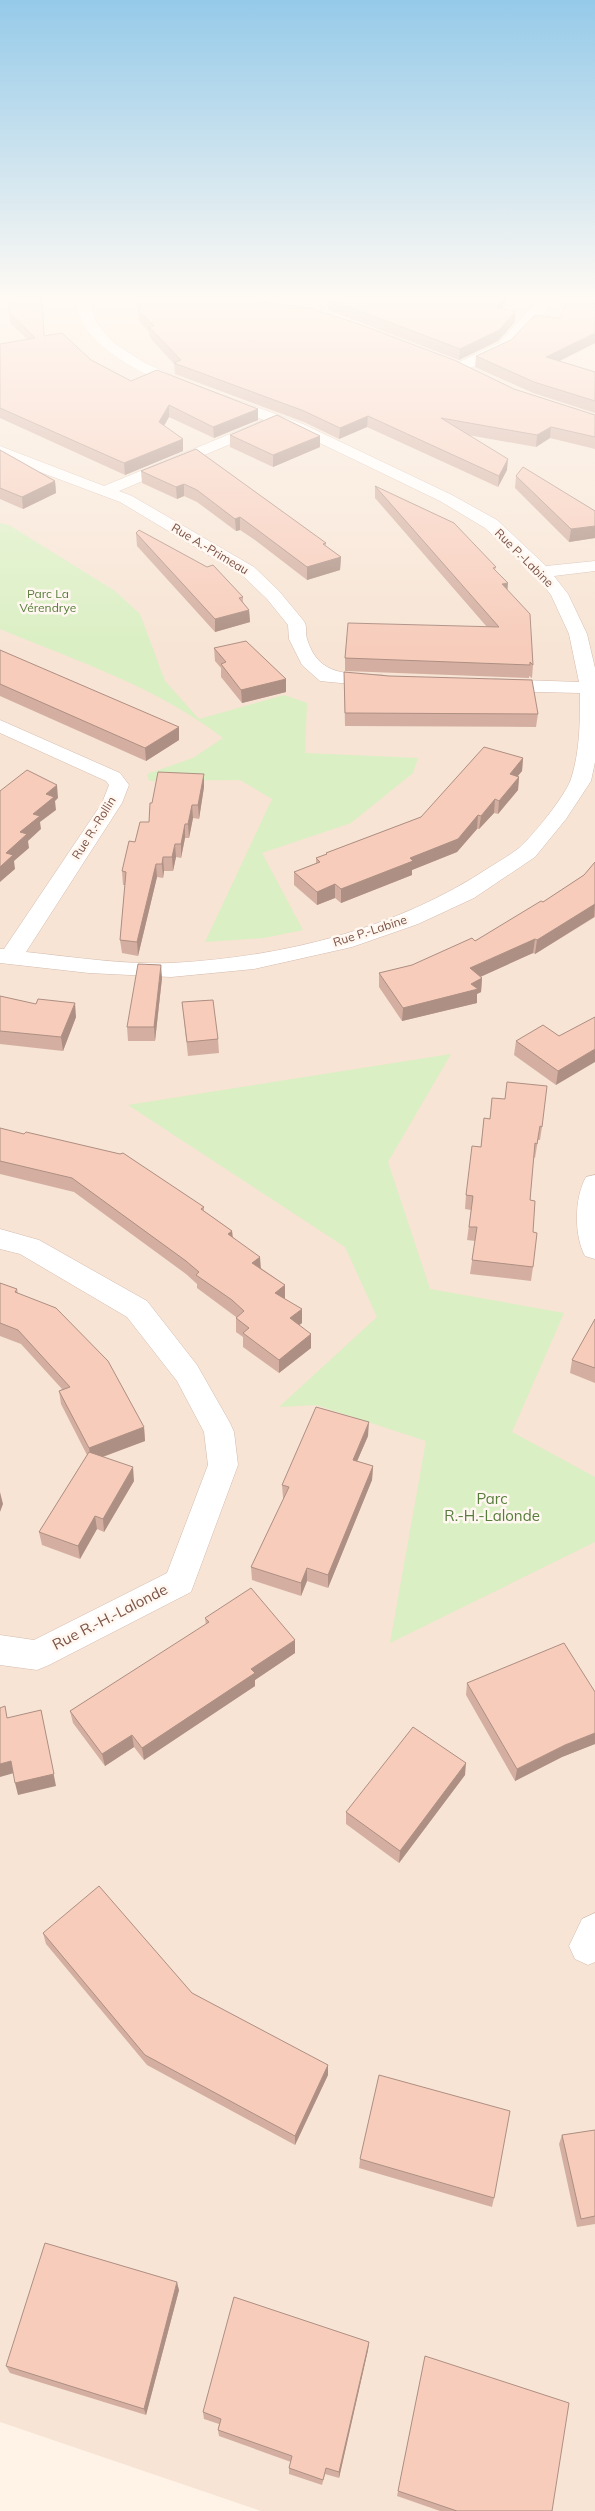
<svg xmlns="http://www.w3.org/2000/svg" width="595" height="2511" font-family="Mulish,sans-serif">
<rect width="100%" height="100%" fill="#fff3e7"/>
<!-- residential -->
<path fill="#f7e4d4" d="M0 299H595V2511H261L0 2422Z"/>
<!-- green -->
<path fill="#daefc3" d="M0 523 9 525 115 591 140 614 165 681 199 719 284 695 307 703 305 753 418 758 413 773 351 823 262 853 303 930 264 938 205 942 272 799 240 780 149 781 147 774 193 758 223 738C157 687 77 661 0 629Z
M451 1054 388 1162 430 1289 564 1313 512 1432 595 1477V1542L390 1643 426 1441 316 1405 279 1407 377 1317 345 1247 128 1105Z"/>
<g fill="none" stroke-linecap="round" stroke-linejoin="round">
<defs>
<path id="minor" d="M76 299H90L96 322 114 343 145 363 192 384 303 424 452 495 497 520 546 566 595 561V571L554 576 568 594 587 634 595 668V762L591 781 566 819 535 857 474 898 418 924 352 947 254 969 171 977 89 973 0 963V949H4L102 803 109 785 106 781 0 733V720L120 773 129 785 122 803 26 952C74 957 124 965 172 963 283 957 397 929 490 867 500 861 510 855 519 848 532 837 566 795 571 779 580 751 580 722 580 693L495 691 488 689 485 685 488 681 495 679 579 682 569 634 551 595 536 576 485 528 440 501 293 430 273 423 271 427 119 491 132 496 254 567 279 591 303 620C308 626 305 632 307 639 319 678 349 673 382 675L389 677 392 681 389 685 382 687 320 681 302 665 289 639 288 625 267 599 242 575 120 502 0 457V446L104 486 264 420C215 402 76 364 76 299Z
M254 299H276L327 312 329 315 322 319 256 302Z
M539 299H553C547 311 520 341 509 349 500 356 465 373 455 370L453 367 455 364 499 343Z
M595 1175V1259L585 1256C574 1236 574 1198 586 1177Z
M0 1229 39 1240 147 1301 197 1365 230 1423 234 1432 238 1465 191 1592 49 1665 37 1670 0 1665V1635L34 1640 167 1573 208 1465 204 1432 177 1381 127 1317 20 1254 0 1249Z
M595 1913V1962L588 1965 575 1959 569 1946 582 1919Z"/>
</defs>
<!-- minor casing -->
<use href="#minor" stroke="#d5bbae" stroke-width="1"/>
<!-- minor -->
<use href="#minor" fill="#fff" fill-rule="evenodd"/>
</g>
<!-- wall -->
<path fill="#d4afa1" d="M328 299H508L502 309 515 322 498 341 459 360 328 310Z
M595 299V343L560 361 595 372V413L533 393 475 367 476 356 559 318Z
M138 310 514 389 595 415V449L550 438 536 447 468 435 507 470 498 487 367 427 339 439 304 422 175 374 174 364 150 338 149 332 139 321Z
M9 312 45 336 131 381 258 409V420L214 438 169 417 164 426 183 439V451L125 475 0 418V344L27 339 10 323Z
M230 435 320 436V447L273 467 230 447Z
M196 449 326 543V546L341 557 340 570 307 580 255 540 240 530 236 531 197 502 184 496 177 499 142 483 141 471Z
M0 450 55 481 56 493 23 509 0 499Z
M516 476 595 511V538L569 542 515 488Z
M375 486 496 567 495 570 508 590 533 665 532 678 529 676V678L345 671V658L487 627 375 498Z
M136 533 243 597V602L249 610 250 622 215 632 137 546Z
M214 648 286 679V692L242 703 221 677V668L215 661Z
M0 650 179 740 146 761 0 696Z
M344 672 538 714 536 727 345 726Z
M523 758 522 771 518 776 519 777 518 790 498 814 494 813 479 829H477L457 852 412 870V875L341 903 335 898 317 905 294 885V872L316 863V858L326 854V853L421 817Z
M204 787 199 819 193 818 189 838H185L181 858 176 857 173 871H164L163 878 157 877 138 956 122 953 120 940 125 885H123L122 871 135 842 149 822 152 803Z
M595 862V917L535 954 533 953 480 977 482 978 481 992 477 994V1003L402 1021 379 987V973L412 965 475 941 543 902 584 875Z
M162 978 155 1041H128L127 1027Z
M0 996 76 1017 63 1051 0 1044Z
M182 1002 218 1039 219 1053 188 1056Z
M595 1017 556 1085 514 1055 516 1041 559 1036Z
M484 1118 542 1127 540 1140H538L535 1158 533 1157 530 1200 533 1232V1267L531 1281 470 1274 475 1241 467 1240 471 1210 465 1209 466 1195 481 1147Z
M0 1128 204 1207V1211L232 1231 233 1237 261 1268 285 1285V1299L302 1323 299 1325 311 1348 279 1373 243 1347V1337L236 1332V1317L232 1314 197 1288V1284L186 1274 74 1192 0 1174Z
M0 1283 17 1289 18 1293 144 1427 145 1441 103 1457 134 1481 104 1532 97 1529 80 1559 42 1545 39 1532 87 1455 61 1404 59 1391 62 1389 21 1344 0 1336Z
M595 1319V1383L570 1373 572 1360Z
M368 1436 357 1461 373 1466 372 1480 328 1588 307 1581 301 1596 252 1580 251 1567 284 1498H283L282 1485Z
M205 1618 295 1653 255 1680V1686L144 1760 134 1747 105 1766 73 1723 70 1711 206 1625Z
M467 1683 595 1692V1744L562 1757 515 1781 466 1695Z
M465 1775 399 1863 346 1824V1812Z
M43 1933 328 2065V2075L295 2145 147 2065 46 1944Z
M595 2130V2224L577 2227 559 2144 562 2135Z
M360 2159 494 2198 492 2207 359 2168Z
M179 2290 146 2415 10 2373 6 2366Z
M369 2342 368 2350 339 2478 325 2474 322 2485 289 2474V2468L291 2462 219 2436 218 2430 219 2424 204 2419 203 2412Z
M424 2363 552 2511H440L397 2496Z"/>
<!-- shaded-wall -->
<path fill="#ad8f83" d="M502 299H508L496 319 497 308Z
M516 311 515 322 498 341 459 360 460 349Z
M595 333V343L545 368 546 357Z
M169 405V417L159 434V422Z
M258 409V420L214 438 213 427Z
M368 416 367 427 339 439 340 428Z
M551 427 550 438 536 447 537 435Z
M320 436V447L273 467V455Z
M183 439V451L125 475 124 463Z
M508 459 507 470 498 487 499 476Z
M55 481 56 493 23 509 22 497Z
M184 484V496L177 499 176 487Z
M240 517V530L236 531 235 519Z
M595 526V538L569 542 571 529Z
M341 557 340 570 307 580V567Z
M508 583 507 596 502 584Z
M249 610 250 622 215 632V619Z
M286 679V692L242 703 241 690Z
M179 727V740L146 761 145 748Z
M523 758 522 771 508 787 510 774Z
M204 774V787L199 819 198 805Z
M519 777 518 790 498 814 499 801Z
M57 785 58 798 55 801 56 810 40 822 41 829 28 841 29 848 14 861 15 869 0 882V867L6 853 46 794Z
M495 799 494 813 479 829 481 816Z
M192 805 193 818 189 838 188 824Z
M478 815 477 829 457 852 412 870V875L341 903V889L410 858Z
M185 824V838L181 858V844Z
M175 844 176 857 173 871 172 857Z
M163 857 164 871 163 878 162 864Z
M156 864 157 877 138 956 137 942Z
M335 884V898L317 905V892Z
M595 904 594 917 535 954 537 940Z
M535 939 533 953 469 982 470 968Z
M161 965 162 978 155 1041 154 1027Z
M482 978 481 992 477 994V1003L402 1021 403 1008 471 984Z
M75 1003 76 1017 63 1051 61 1037Z
M595 1049V1062L556 1085 558 1071Z
M232 1231 233 1245 228 1234Z
M260 1257 261 1270 252 1263Z
M285 1285V1299L275 1293Z
M302 1309V1323L290 1332V1318Z
M311 1334V1348L279 1373V1360Z
M369 1422 368 1436 352 1473 353 1460Z
M144 1427 145 1441 91 1461 89 1448Z
M373 1466 372 1480 328 1588V1575Z
M133 1467 134 1481 104 1532 103 1519Z
M0 1492 3 1504 0 1512Z
M95 1516 97 1529 80 1559 78 1546Z
M307 1568V1581L301 1596V1583Z
M295 1640V1653L255 1680V1686L144 1760 142 1748 251 1669Z
M41 1710 56 1786 18 1795 15 1783Z
M595 1733V1744L562 1757 515 1781 517 1769 565 1745Z
M132 1735 134 1747 105 1766 102 1754Z
M11 1761 14 1773 0 1777V1764Z
M466 1763 465 1775 399 1863 400 1851Z
M328 2065V2075L295 2145V2136Z
M177 2282 179 2290 146 2415 144 2409Z
M369 2342 368 2350 339 2478V2472Z"/>
<!-- building -->
<path fill="#f7ccbb" stroke="#ad8f83" d="M9 299H42L44 336 62 333 91 360 131 381 157 370 258 409 213 427 169 405 159 422 183 439 124 463 0 408V344L35 338 9 312Z
M143 299H251L312 309 356 323 454 360 514 389 595 415V437L551 427 537 435 441 418 508 459 499 476 368 416 340 428 304 411 174 363 181 360 149 327 154 326 138 310Z
M328 299H502L497 308 516 311 499 330 460 349Z
M569 299H595V333L546 357 595 372V401L534 382 476 356 511 340 535 315 559 318Z
M277 415 320 436 273 455 230 435Z
M196 449 326 543 323 544 341 557 307 567 255 528 240 517 235 519 197 490 184 484 176 487 141 471Z
M0 450 55 481 22 497 0 488Z
M523 467 595 511V526L571 529 516 476Z
M375 486 454 523 496 567 493 568 508 583 502 584 530 614 533 665 530 662V665L345 658 348 623 499 627Z
M139 530 207 567 213 565 243 597 239 598 249 610 215 619 136 533Z
M246 641 286 679 241 690 221 664 226 662 214 648Z
M0 650 179 727 145 748 0 684Z
M344 672 389 676 532 680 538 714 345 713Z
M484 747 523 758 510 774 519 777 499 801 495 799 481 816 478 815 458 839 410 858 413 861 341 889 335 884 317 892 294 872 320 862 316 858 327 854 326 853 421 817Z
M27 770 57 785 46 794 54 797 33 814 40 816 20 832 27 834 6 853 13 855 0 867V791Z
M158 772 204 774 198 805H192L188 824H185L181 844H175L172 857H163L162 864H156L137 942 120 940 126 872 122 871 129 841 135 842 140 822H149L150 803H152Z
M595 862V904L537 940 535 939 470 968 482 978 471 984 478 989 403 1008 379 973 412 965 472 938 475 941 541 901 543 902 584 875Z
M138 964 161 965 154 1027H127Z
M0 996 36 1004 38 999 75 1003 61 1037 0 1031Z
M213 1000 218 1039 187 1042 182 1002Z
M595 1017V1049L558 1071 516 1041 543 1025 559 1036Z
M507 1082 547 1086 542 1127 540 1126 537 1144 535 1143 530 1200 535 1201 533 1232 537 1233 533 1267 472 1260 477 1227H469L473 1196 466 1195 472 1146 481 1147 484 1118 490 1119 492 1098 505 1099Z
M0 1128 24 1134 26 1132 120 1154 123 1153 204 1207 201 1209 232 1231 228 1234 260 1257 252 1263 285 1285 275 1293 302 1309 290 1318 311 1334 279 1360 243 1333 249 1328 236 1318 244 1311 232 1300 196 1275 199 1272 186 1261 72 1178 0 1161Z
M0 1283 17 1289 15 1292 56 1308 108 1361 144 1427 89 1448 59 1391 70 1387 18 1330 0 1323Z
M595 1319V1368L572 1360Z
M316 1407 369 1422 353 1460 373 1466 328 1575 307 1568 301 1583 251 1567 289 1487 282 1485Z
M89 1452 133 1467 103 1519 95 1516 78 1546 39 1532Z
M251 1588 295 1640 251 1669 255 1673 142 1748 132 1735 102 1754 70 1711 209 1622 205 1618Z
M564 1643 595 1692V1733L565 1745 517 1769 467 1683Z
M5 1706 7 1718 41 1710 54 1774 15 1783 11 1761 0 1764V1708Z
M413 1727 466 1763 400 1851 346 1812Z
M99 1886 192 1993 328 2065 295 2136 145 2055 43 1933Z
M379 2075 510 2111 494 2198 360 2159Z
M595 2130V2216L581 2219 562 2135Z
M45 2243 177 2282 144 2409 6 2366Z
M234 2297 369 2342 339 2472 326 2468 323 2480 289 2468 292 2456 218 2430 221 2419 203 2412Z
M425 2356 569 2403 552 2511H457L398 2491Z"/>
<!-- sky -->
<linearGradient id="sky" x2="0" y2="1"><stop stop-color="#95cae9"/><stop offset="0.46" stop-color="#fffaf4"/><stop offset="1" stop-color="#fffaf4" stop-opacity="0"/></linearGradient>
<rect width="595" height="650" fill="url(#sky)"/>
<g text-anchor="middle" stroke-width="5" stroke-linejoin="round" paint-order="stroke">
<!-- far-street labels -->
<g font-size="12" fill="#7c5447" stroke="#fff7f0">
<text transform="translate(210 549) rotate(31)" y="4">Rue A.-Primeau</text>
<text transform="translate(524 558) rotate(45)" y="4">Rue P.-Labine</text>
<text transform="translate(94 828) rotate(-58)" y="4">Rue R.-Rollin</text>
<text transform="translate(370 931) rotate(-18)" y="4">Rue P.-Labine</text>
</g>
<!-- far-park labels -->
<g font-size="12" fill="#567d3b" stroke="#fff7f0">
<text x="48" y="598">Parc La<tspan x="48" dy="14">Vérendrye</tspan></text>
</g>
<!-- park labels -->
<g font-size="15" fill="#567d3b" stroke="#fff7f0">
<text x="492" y="1504">Parc<tspan x="492" dy="17">R.-H.-Lalonde</tspan></text>
</g>
<!-- street labels -->
<g font-size="15" fill="#7c5447" stroke="#fff7f0">
<text transform="translate(110 1617) rotate(-27)" y="5">Rue R.-H.-Lalonde</text>
</g>
</g>
</svg>
